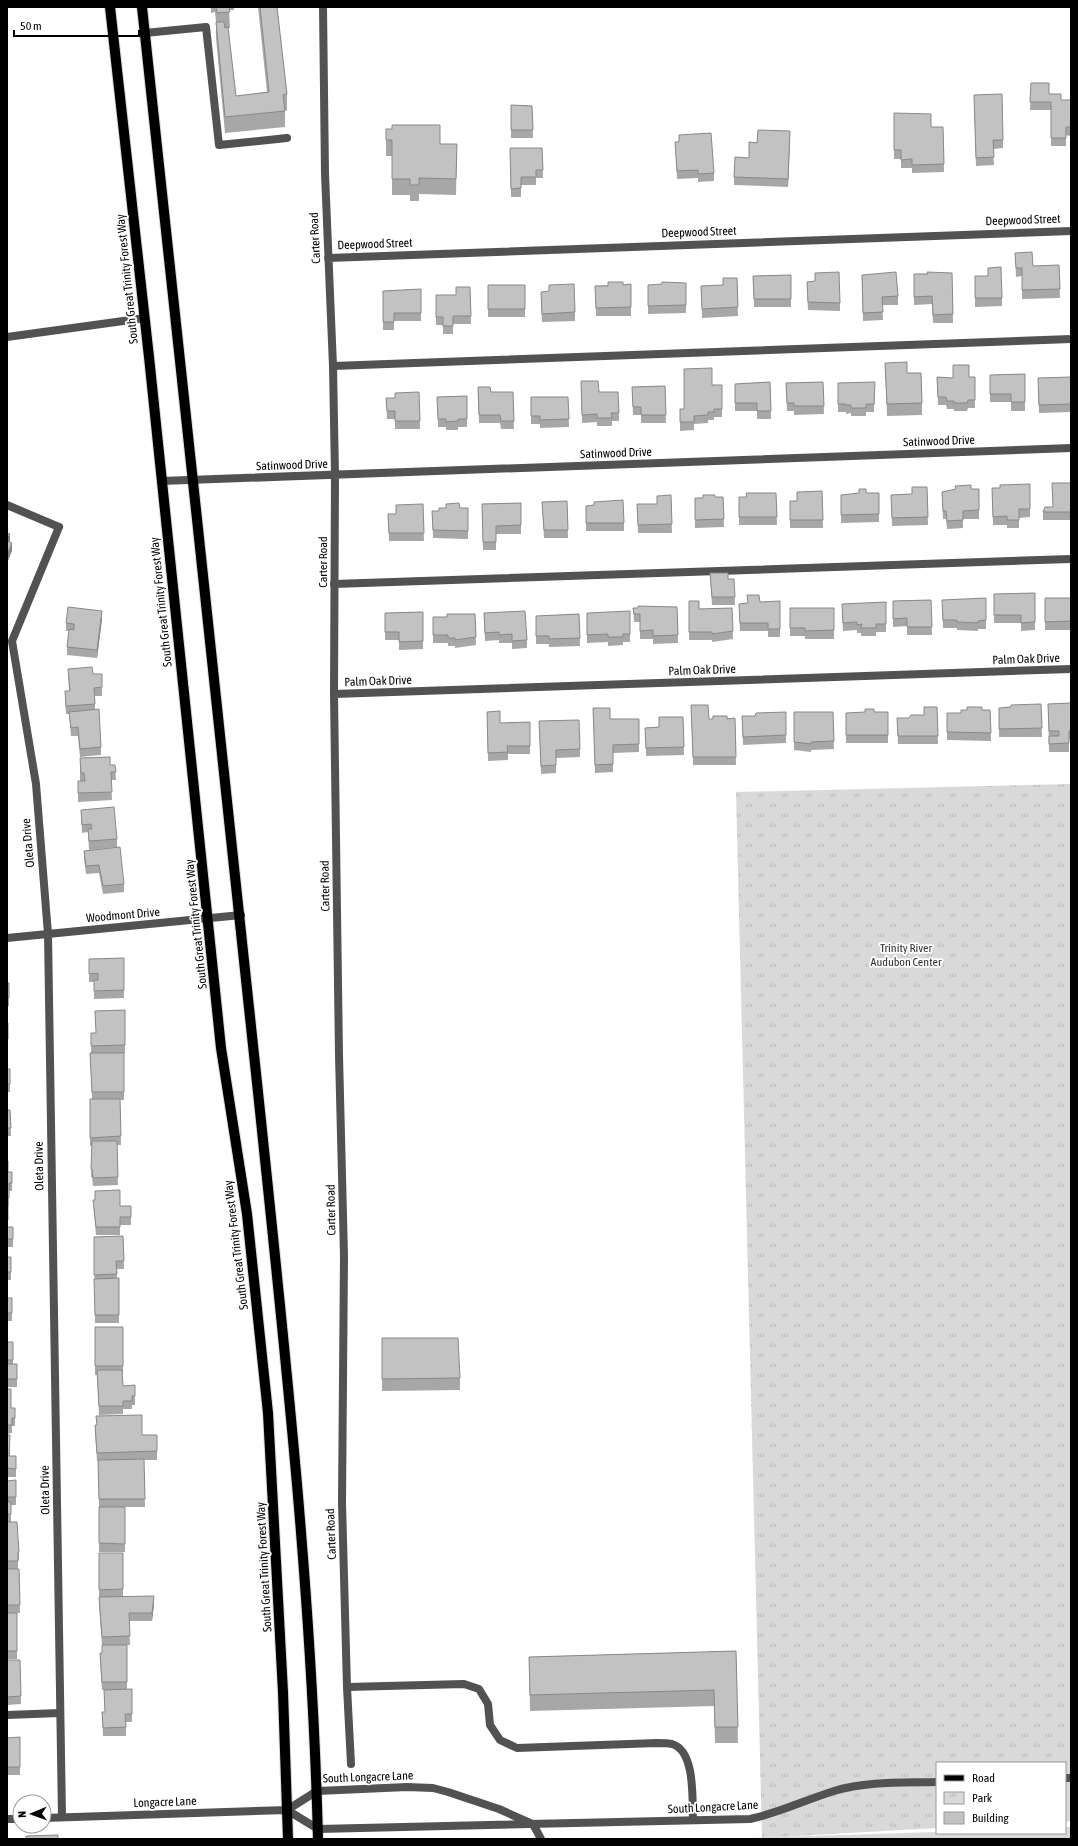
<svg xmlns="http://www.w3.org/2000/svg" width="1078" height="1846" font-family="'Asap Condensed',sans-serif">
<defs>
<pattern id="park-tufts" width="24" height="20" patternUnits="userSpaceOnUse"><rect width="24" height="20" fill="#d9d9d9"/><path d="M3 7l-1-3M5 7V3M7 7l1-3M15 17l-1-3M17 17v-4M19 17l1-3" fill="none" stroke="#b8b8b8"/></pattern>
</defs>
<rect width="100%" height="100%" fill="#fff"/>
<!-- grass -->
<path fill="#d9d9d9" d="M1065 1827H1071V1839H718L937 1832 1065 1833Z"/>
<!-- park -->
<path fill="url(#park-tufts)" d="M1071 784V1821L1065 1822V1763H937V1828L762 1838 736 792Z"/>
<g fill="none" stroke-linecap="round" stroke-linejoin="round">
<defs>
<path id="primary" d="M110 7 149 357 221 1048 247 1214 268 1413 283 1692 288 1839
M142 7C180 375 223 743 260 1111 285 1353 312 1595 318 1839"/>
</defs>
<!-- primary casing -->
<use href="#primary" stroke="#dbdbdb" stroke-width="12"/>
<!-- lane -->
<path stroke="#525252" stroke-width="8" d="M145 33 206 27 219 145 287 138
M7 337 145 318
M333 366 1071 339
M7 505 59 527
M334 584 1071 559
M347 1687 464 1684 479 1689 488 1704 490 1725 500 1740 517 1748 657 1743C662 1743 668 1743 672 1744 696 1751 692 1801 693 1820
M7 1715 60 1713
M533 1824 541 1839"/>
<!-- street -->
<path stroke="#525252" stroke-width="8" d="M323 7 325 174 333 366 335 475 334 694 339 1055 344 1256 342 1503 347 1687 351 1764
M328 258 1071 231
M161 481 1071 448
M59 527 12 641 36 784 48 934 62 1817
M334 694 1071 669
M7 938 241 915
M1065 1778H1071
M287 1810 318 1829 750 1819C779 1813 805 1800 834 1791 867 1781 903 1783 937 1782
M287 1810 317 1791 407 1787 433 1788 448 1792 499 1809 530 1823
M44 1818 287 1810
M7 1819H20"/>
<!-- primary -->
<use href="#primary" stroke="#000" stroke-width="10"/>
</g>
<!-- wall -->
<path fill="#a7a7a7" d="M211 7H234V10H229L230 28H228L236 96 267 92 258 7H277L287 94V110L285 111V127L225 133 216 38V22L215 12 211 13Z
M1031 83 1061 100H1071V132L1070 136 1066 135V146H1051V110H1030Z
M974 103 1003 140V148L993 149 994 165 976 166Z
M511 105 532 106 533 138H511Z
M894 113 931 127H943L944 172 912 173V168H901V159H894Z
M386 129 440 144H457L456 195 419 194V201H410V195H392V156H386Z
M679 135 714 173V181L698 182V178L677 179 675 142H679Z
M790 139 788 187 734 185V177L749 158 757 143Z
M510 148H542L543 178H536V185H521V197H511Z
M1015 253 1033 266 1059 265 1060 298 1022 299V276L1016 277Z
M952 273 953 323H933L932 304 914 305V274Z
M791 275V307H754L753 276Z
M862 275 898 296V305H882L883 320 863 321Z
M988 276 1002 298V306L975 307V285Z
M737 278 738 316 702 318 701 286 723 285Z
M686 283V313L648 314V293Z
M631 284V316H596L595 286Z
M488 285H525V317H488Z
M470 287 471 324H453V334H443V325H436V295H456Z
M421 289V321H394V330H383V291Z
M807 290 840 303V311L808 310Z
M541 300 575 312V321L542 322Z
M885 363 907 373 922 403V415L887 416Z
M1025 374V411H1011V402H990V375Z
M937 377 953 378 975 377V408H968L967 411H954V409H947L946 405H938Z
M1071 377V412L1039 413 1038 386Z
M581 381 599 392H618L619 421H612V426H597V422L582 423Z
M770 382 771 419H757V411H735V384Z
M823 382 824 414 794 415V411H787L786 383Z
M838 383 875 390 874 412H866V416H851V413L846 414V412H838Z
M712 385H722V417H714V420H708V423L694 424V430L680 431V409H684Z
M665 386 666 423H641V415H633L632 387Z
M478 387 491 392H513L514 429H501L500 423H479Z
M419 392 420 429H395V419H387L386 398H395Z
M467 396V427H458V430H446V427H438L437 397Z
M531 397H568L569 427 540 428V424H531Z
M1071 483V520H1043V512L1053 507Z
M1030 484V517L1019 518V528H1007V525H993L992 488H1000Z
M927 487 928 525 892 526 891 495 912 494Z
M971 489 979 510V519H963V528L947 529 946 519H943L942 492Z
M822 491 823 528H790V501H797Z
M776 493 777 525H739V497H746Z
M879 493V522L841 523V495Z
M671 495 672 533H638L637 504H657Z
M723 497 724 527 695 528V498Z
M567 501 568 538H544L542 502Z
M594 502 624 523V531H586V506L594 505Z
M521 503V534H496V550H483L482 504Z
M423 504 424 541H389L388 514H396Z
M460 508H468V539L433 538 432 511H439Z
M710 573 728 579H734L735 605H712Z
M1035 593V630L1021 631V623H994V594Z
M986 598V629H978V631L957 630V628H943L942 608Z
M1045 598H1071V630H1045Z
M931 600 932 635H907V626L893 627V601Z
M689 601 699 609 732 608 733 639 712 642V640H689Z
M780 601V637H768V631H740L739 612 747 603 760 602Z
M886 602V632H876V636H861V633H857V630L843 631 842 612Z
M677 607 678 643 653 644V639H640V622H634L633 608Z
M790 608H834V639H805V636H790Z
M423 612V649L399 650V640H385V613Z
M484 613 527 640V648L512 649V643H499V640L485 641Z
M587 613 630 634V642H623V645L608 646V642L587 643Z
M475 614 476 645 455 648V646H448V643H433V617H447Z
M579 614 580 646 549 647V644H536V616Z
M102 619 97 658 67 655V647L69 631H66V623Z
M68 669 93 674 102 687V696H95V709L101 747V755L80 757 78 736H71L69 714H66L65 699V691H69Z
M1071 703V739H1069V752H1049L1048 704Z
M1041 704 1042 737H999V708L1011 707Z
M691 705 709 719 735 718 736 765H693Z
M937 707 938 744H898L897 718H909L924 715Z
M593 708 610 719H639V752L613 753V772L595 773Z
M982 710H990L991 741 947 740V713H961Z
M487 712 500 723 530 722V754H508V760L488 761Z
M794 712H833L834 749 811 750V752L794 750Z
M888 712V743H846V713Z
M742 716 786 735V743L743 745Z
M683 717 684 755 646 756 645 728 659 727Z
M539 721 580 749V757L556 758V773L541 774Z
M80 758 110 765H115L116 780H111L112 800 78 802V781H80Z
M81 810 117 839V847L89 850 88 832 82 833Z
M84 851 124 884V892L103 894 99 873 86 874 84 859Z
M124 958V998L94 999V982H89V959Z
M7 983H9V1006H7Z
M125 1010V1053H124V1100H120L121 1145H117L118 1185 93 1186 92 1177H91L92 1146H90V1099H92L90 1053H91V1046L96 1033 95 1011Z
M7 1023H8V1047H7Z
M7 1069H10V1092H7Z
M7 1110H10L11 1136H7Z
M7 1161 8 1172H12V1191H9V1206H8V1227H13V1247H7Z
M93 1200 120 1206 131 1217V1225H120V1235H96Z
M123 1236 124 1269H117V1278H119V1323H95L94 1237Z
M7 1257H11V1280H7V1297Z
M7 1298H12V1321H7Z
M95 1327H123V1374H122L123 1386 135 1385V1405H132V1409H123V1414L99 1415 97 1375H95Z
M382 1338 460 1378V1390L382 1391Z
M7 1342H13V1364H17V1387H7Z
M7 1389 11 1408H15V1426H12V1433L7 1434Z
M95 1425 142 1435H157V1460H144L145 1507H113H125V1552H99V1507L98 1461H97L95 1433Z
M7 1435 10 1443V1456H16V1477H7Z
M16 1480V1505H11V1522L19 1552V1560H18V1569H7V1481Z
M99 1553H123V1596L154 1604 152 1621H129L130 1645H122H127V1689H132V1722H126V1736H103L102 1712H105L104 1690H102L100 1661V1653H102V1645L99 1605Z
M7 1569H19L20 1613H7Z
M7 1613H17V1659H7Z
M736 1651 738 1743H715L714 1706 530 1711 529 1657Z
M7 1660H20L21 1704 7 1705Z
M20 1737V1775H7V1738Z"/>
<!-- shaded-wall -->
<path fill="#888" d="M790 131V139L788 187V179Z
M10 534V542L7 548V539Z
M12 543V551L7 563V555Z
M102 611V619L97 658V650Z
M154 1596V1604L152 1621V1613Z"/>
<!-- building -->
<path fill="#c2c2c2" stroke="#888" d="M216 7H229L230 12 217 13Z
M260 7H277L287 94 283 95 285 111 225 117 216 22H224L225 28 228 27 236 96 269 92Z
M1031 83H1049V94H1061V100H1071V124L1070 127H1066V138H1051V102H1030Z
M1002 94 1003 140H993L994 157 976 158 974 95Z
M511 105 532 106 533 130H511Z
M894 113 931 114V127H943L944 164 912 165V159L901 160V150H894Z
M392 125H440V144H457L456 179 419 178V185H410V179H392V140H386V129H392Z
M758 130 790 131 788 179 734 177 735 157 749 158V142L757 143Z
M711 133 714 173 698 174V170L677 171 675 142H679V135Z
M510 148H542L543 170H536V177H521V188L511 189Z
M1032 252 1033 266 1059 265 1060 289 1022 290V268H1016L1015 253Z
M1001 267 1002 298H975V276H988V268Z
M839 272 840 303 808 302 807 282 815 281V273Z
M896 272 898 296 882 297 883 312 863 313 862 275Z
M927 272 952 273 953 314 933 315 932 296 914 297V274H928Z
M791 275V299H754L753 276Z
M723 278H737L738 307 702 309 701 286 723 285Z
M608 282H623V285L631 284V307L596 308 595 286H608Z
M662 282 686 283V305L648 306V285L662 284Z
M574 284 575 312 542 314 541 292 549 291V285Z
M488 285H525V309H488Z
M456 287H470L471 316H453V326H443V317H436V295H456Z
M421 289V313H394V322H383V291Z
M907 362V373H921L922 403 887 404 885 363Z
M953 365H969V377H975V400H968L967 403H954V401H947L946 397H938L937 377 953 378Z
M712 368V385H722V409H714V412H708V415L694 416V422H680V409H684V369Z
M1025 374V402H1011V394H990V375Z
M1071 377V404L1039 405 1038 378Z
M581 381H598L599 392H618L619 413H611L612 418H597V414L582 415Z
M770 382 771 411H757V403H735V384Z
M823 382 824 406H794V403H787L786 383Z
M875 382 874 404H866V408H851V405H846V404H838V383Z
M665 386 666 415H641V407H633L632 387Z
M478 387H490L491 392H513L514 421H501L500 415H479Z
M419 392 420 421H395V411H387L386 398H395V393Z
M467 396V419H458V421L446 422V419H438L437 397Z
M531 397H568L569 419 540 420V416H531Z
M1052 483H1071V512H1043L1045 507H1053Z
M1030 484V509H1019V520H1007V516L993 517 992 488H1000V485Z
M971 485V489H979V510L963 511V520L947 521 946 511H943L942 492 956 489 955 486Z
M912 487H927L928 517 892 518 891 495 912 494Z
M859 489H866V493H879V514L841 515V495L859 493Z
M822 491 823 520H790V501H797V492Z
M746 493H776L777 517H739V497H747Z
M671 495 672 524 638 525 637 504H657V496Z
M703 495H715V497H723L724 519 695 520V498H703Z
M623 500 624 523H586V506L594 505V502Z
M567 501 568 530H544L542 502Z
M459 503 460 508H468V531L433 530 432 511H439V508H446V504Z
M521 503V525L496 526V542H483L482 504Z
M423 504 424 533H389L388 514H396V505Z
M7 533 10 534 7 539Z
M7 541 12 543 7 555Z
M710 573H728V579H734L735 597H712Z
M1035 593V622L1021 623V615H994V594Z
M747 595H759L760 602 780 601V629H768V623H740L739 604 748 603Z
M986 598V620L978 621V623L957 622V620H943L942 600Z
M1045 598H1071V621L1045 622Z
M931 600 932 627H907V618L893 619V601Z
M689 601H699V609L732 608 733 631 712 634V632H689Z
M886 602V624H876V628H861L862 624 857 625V622L843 623 842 604Z
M638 606 677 607 678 635 653 636V630L640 631V614H634L633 608H638Z
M68 607 102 611 97 650 67 647 69 629 74 630V624L66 623Z
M790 608H834V630L805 631V628H790Z
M525 611 527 640 512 641V634L499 635V632L485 633 484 613Z
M630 611V634H623V637H608V634L587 635V613Z
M423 612V641L399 642V632H385V613Z
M447 614H475L476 637 455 640V638H448V635H433V617H447Z
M579 614 580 638 549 639V636H536V616Z
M92 667 93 674H102V687L94 688 95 704 66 706 65 691H70L68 669Z
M1071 703V731H1069V743L1049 744V736H1059V731H1049L1048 704Z
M1041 704 1042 728 999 729V708L1011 707V705Z
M691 705H708L709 719H713V716H727V719L735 718 736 757H693Z
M924 707H937L938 736H898L897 718H909L911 715H924Z
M967 707H982V710H990L991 733 947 732V713H961V710H967Z
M593 708H610V719H639V744L613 745V764L595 765Z
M99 709 101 747 80 749 78 727 71 728 69 712Z
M865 709H874V712H888V735H846V713L865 712Z
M500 711V723L530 722V746H507L508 752 488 753 487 712Z
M786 712V735L743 737 742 716H755L756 713Z
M794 712H833L834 741 811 742V744L794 742Z
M659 717H683L684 747 646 748 645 728 659 727Z
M579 720 580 749 556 750V765L541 766 539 721Z
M110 757V765H115L116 772H111L112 792 78 793V781H85L84 773H81L80 758Z
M114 807 117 839 89 841 88 829H92L91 824 82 825 81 810Z
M120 847 124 884 103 886 99 865 86 866 84 851Z
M124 958V990L94 991V980H98V973L89 974V959Z
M7 983H9V998H7Z
M125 1010V1045L91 1046V1033H96L95 1011Z
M7 1023H8V1039H7Z
M90 1053H124V1092H92Z
M7 1069H10V1084H7Z
M90 1099H120L121 1136 90 1138Z
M7 1110H10L11 1128H7Z
M92 1141H117L118 1177 93 1178 92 1169H91Z
M7 1161H8V1172H12V1183H9V1198H7Z
M120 1190V1206H131V1217H120V1227H96L93 1200H95V1191Z
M7 1206H8V1220H7Z
M7 1227H13V1239H7Z
M123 1236 124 1261H116L117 1274 94 1275V1237Z
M7 1257H11V1272H7V1289Z
M119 1278V1315H95L94 1279Z
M7 1298H12V1313H7Z
M95 1327H123V1366H95Z
M382 1338H458L460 1378 382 1379Z
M7 1342H13V1360H7Z
M7 1364H17V1379H7Z
M97 1370H122L123 1386 135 1385V1396H132V1401H123V1406H99Z
M7 1389H11V1408H15V1418H12V1425H7Z
M142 1415V1435H157V1451L97 1453 95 1425H97L96 1416Z
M7 1435H10L9 1456H16V1469L7 1468Z
M144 1459 145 1499H99L98 1460Z
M16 1480V1497H8V1502H11V1514H7V1481Z
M99 1507H125V1544L99 1543Z
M7 1522H17L19 1552H18V1561H7Z
M99 1553H123V1589L99 1590Z
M7 1569H19L20 1605H7Z
M154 1596 152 1613H129L130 1636 102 1637 99 1597Z
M7 1613H17V1651H7Z
M102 1645H127V1682H102L100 1653H102Z
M736 1651 738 1727H715L714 1690 530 1695 529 1657Z
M7 1660H20L21 1696 7 1697Z
M132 1689V1714H125L126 1727 103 1728 102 1712H105L104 1690Z
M20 1737V1767H7V1738Z
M58 1835V1839H26V1836Z"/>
<g text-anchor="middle" stroke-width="3.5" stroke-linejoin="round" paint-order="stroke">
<!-- street labels -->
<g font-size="12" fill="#000" stroke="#fff">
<text transform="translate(1023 220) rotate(-2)" y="4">Deepwood Street</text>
<text transform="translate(699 232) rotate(-2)" y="4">Deepwood Street</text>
<text transform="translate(315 238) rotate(-93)" y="4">Carter Road</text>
<text transform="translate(375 244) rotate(-2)" y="4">Deepwood Street</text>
<text transform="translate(127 279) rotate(-96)" y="4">South Great Trinity Forest Way</text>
<text transform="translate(939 441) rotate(-2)" y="4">Satinwood Drive</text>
<text transform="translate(616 453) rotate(-2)" y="4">Satinwood Drive</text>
<text transform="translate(292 465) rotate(-2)" y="4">Satinwood Drive</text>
<text transform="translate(323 562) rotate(-90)" y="4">Carter Road</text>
<text transform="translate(161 602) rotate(-96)" y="4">South Great Trinity Forest Way</text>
<text transform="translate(1026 659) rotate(-2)" y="4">Palm Oak Drive</text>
<text transform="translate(702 670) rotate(-2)" y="4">Palm Oak Drive</text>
<text transform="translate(378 681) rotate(-2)" y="4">Palm Oak Drive</text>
<text transform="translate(28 843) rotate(-95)" y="4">Oleta Drive</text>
<text transform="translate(325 886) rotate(-91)" y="4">Carter Road</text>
<text transform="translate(123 915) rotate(-5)" y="4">Woodmont Drive</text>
<text transform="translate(196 924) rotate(-96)" y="4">South Great Trinity Forest Way</text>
<text transform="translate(39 1166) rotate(-91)" y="4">Oleta Drive</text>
<text transform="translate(331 1210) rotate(-91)" y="4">Carter Road</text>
<text transform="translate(236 1245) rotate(-97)" y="4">South Great Trinity Forest Way</text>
<text transform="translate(45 1490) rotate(-91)" y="4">Oleta Drive</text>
<text transform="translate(331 1534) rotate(-92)" y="4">Carter Road</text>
<text transform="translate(264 1567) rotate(-93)" y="4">South Great Trinity Forest Way</text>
<text transform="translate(368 1777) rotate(-2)" y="4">South Longacre Lane</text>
<text transform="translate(165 1802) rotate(-2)" y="4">Longacre Lane</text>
<text transform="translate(713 1807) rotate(-3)" y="4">South Longacre Lane</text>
</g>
<!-- park labels -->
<g font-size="12" fill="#303030" stroke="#fff">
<text x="906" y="952">Trinity River<tspan x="906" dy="14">Audubon Center</tspan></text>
</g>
</g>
<!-- border -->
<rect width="1078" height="1846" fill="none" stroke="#000000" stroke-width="16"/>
<!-- legend -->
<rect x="936" y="1762" width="130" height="72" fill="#ffffff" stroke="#999999"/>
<rect x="944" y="1775" width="20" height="6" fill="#000000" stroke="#999999"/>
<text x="972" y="1782" font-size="12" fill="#000000">Road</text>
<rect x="944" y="1792" width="20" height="12" fill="url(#park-tufts)" stroke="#999999"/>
<text x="972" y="1802" font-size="12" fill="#000000">Park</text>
<rect x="944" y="1812" width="20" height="12" fill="#c2c2c2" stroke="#999999"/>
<text x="972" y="1822" font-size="12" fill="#000000">Building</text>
<!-- north arrow -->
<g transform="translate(32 1814) rotate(268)"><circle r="19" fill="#ffffff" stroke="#999999"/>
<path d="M0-3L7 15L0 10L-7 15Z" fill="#000000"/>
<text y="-6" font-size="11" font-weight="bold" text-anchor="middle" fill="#000000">N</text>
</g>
<!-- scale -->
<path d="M14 30v6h125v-6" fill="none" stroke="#000000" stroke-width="2"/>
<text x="20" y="30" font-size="12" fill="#000000" stroke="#ffffff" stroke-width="3" paint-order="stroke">50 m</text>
</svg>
